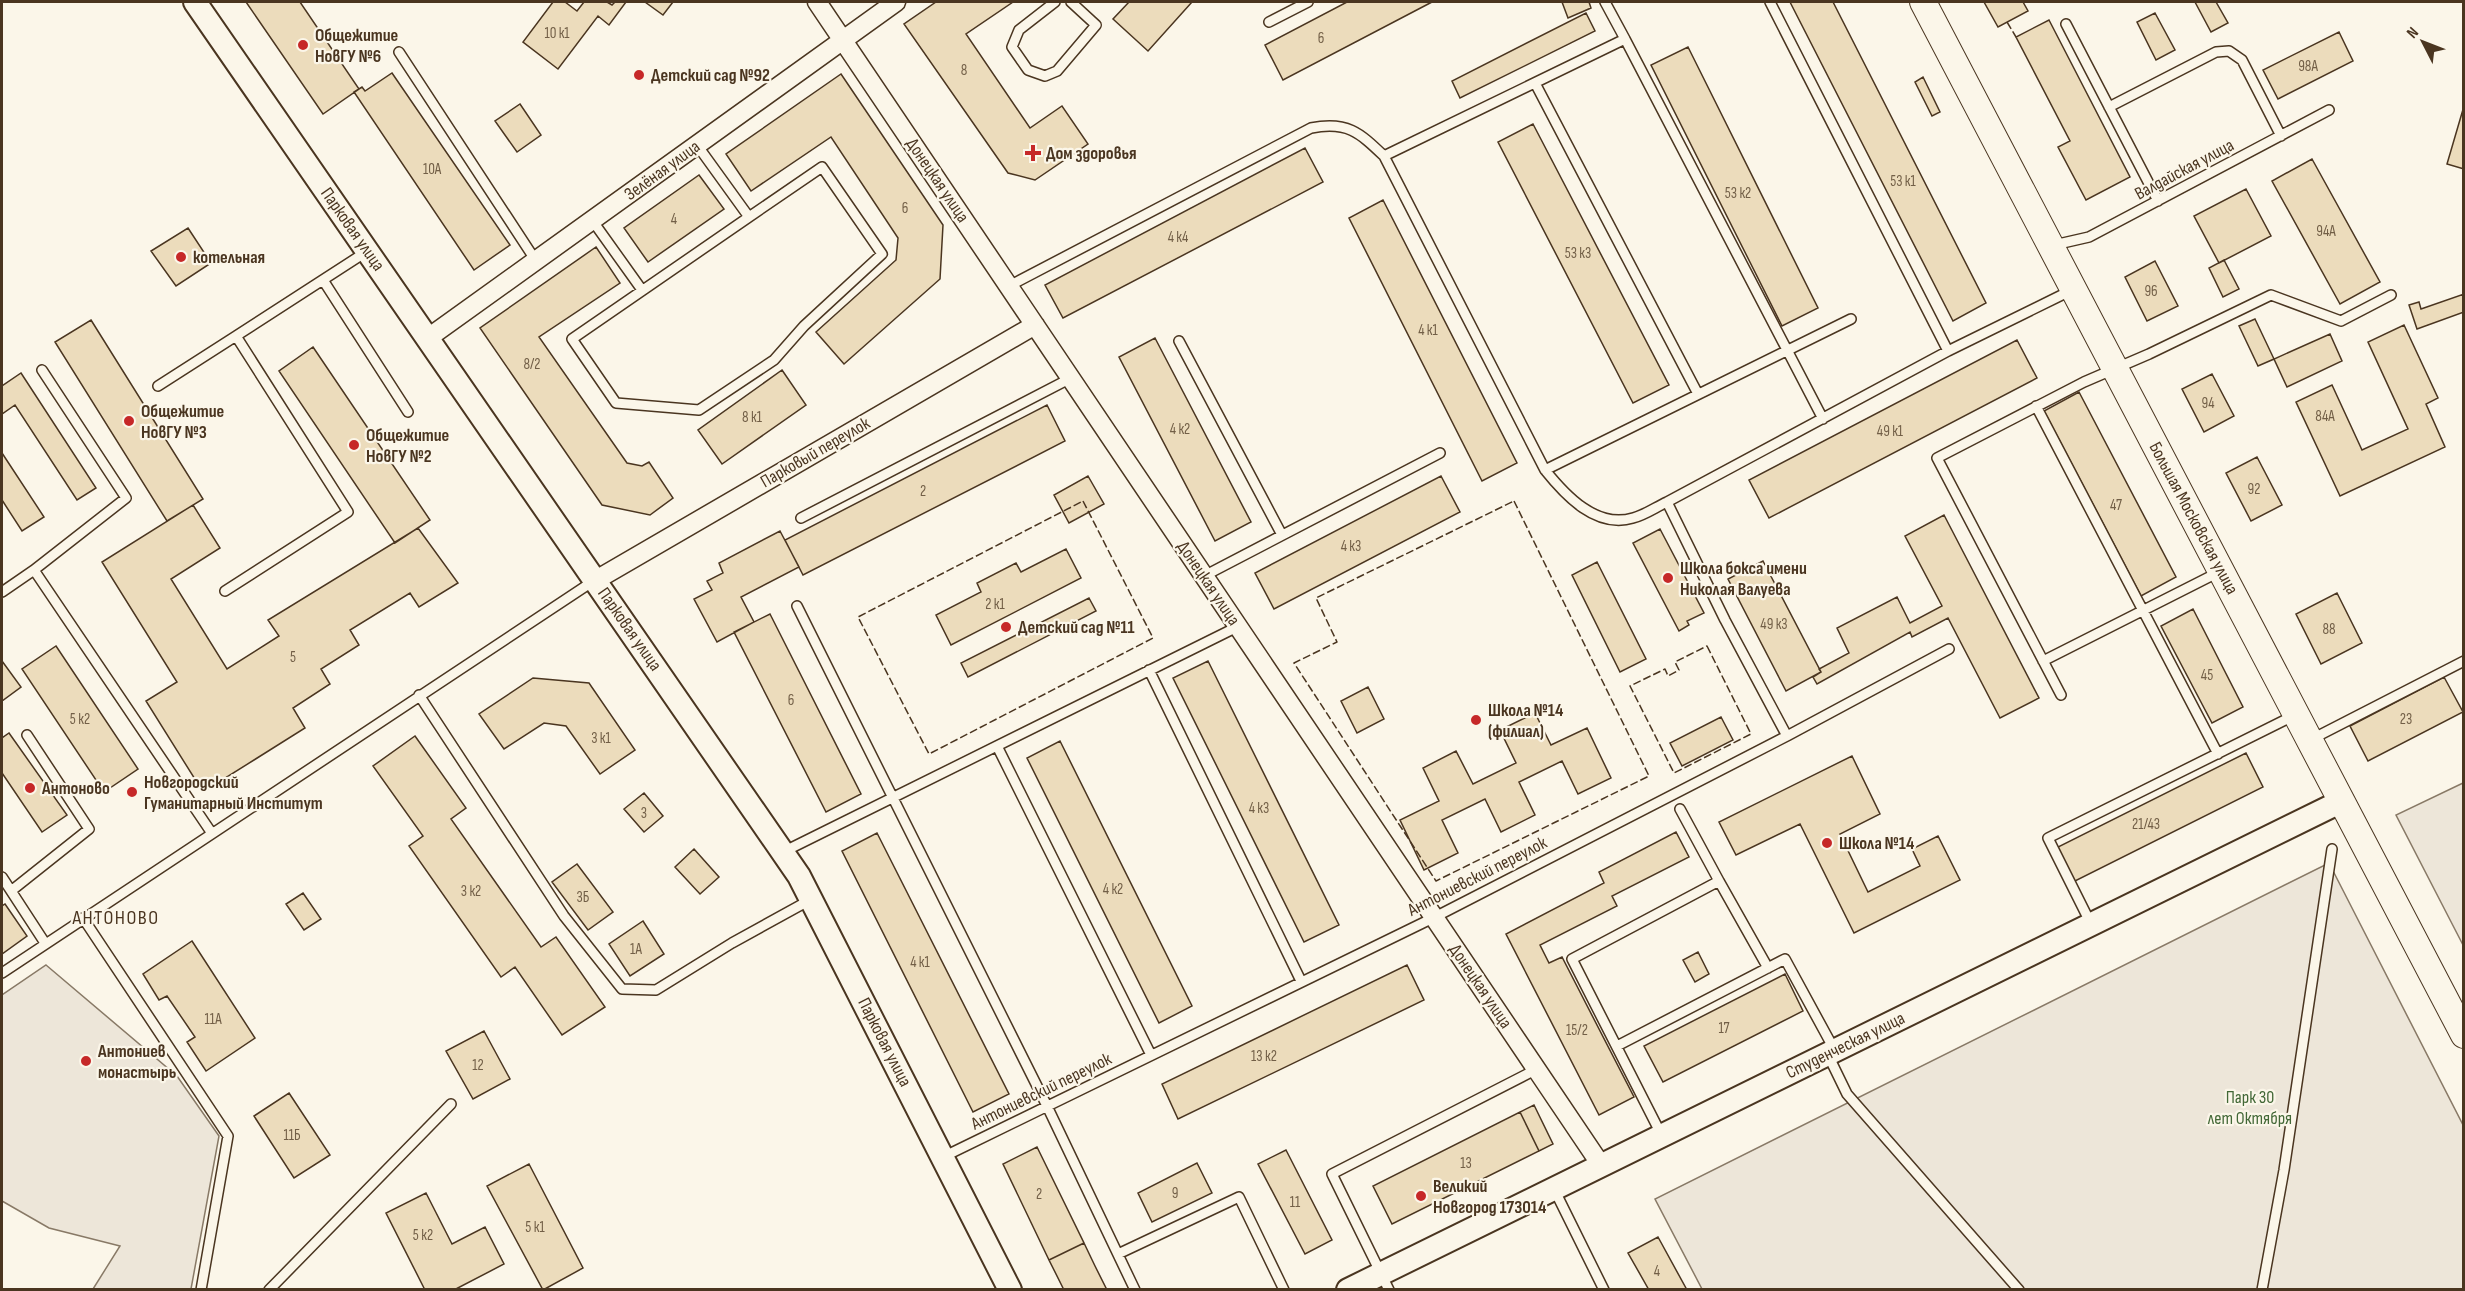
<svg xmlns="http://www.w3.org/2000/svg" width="2465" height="1291" font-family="'Sofia Sans Condensed',sans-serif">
<rect width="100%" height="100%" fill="#fbf6e9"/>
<!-- green -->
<path fill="#ede6d9" stroke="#887966" stroke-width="1.5" d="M2463 783V945L2396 815Z
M2329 863 2463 1125V1289H1702L1655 1199Z
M46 965 177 1076 219 1136 191 1289H93L120 1246 49 1228 2 1201V995Z"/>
<!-- building -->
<path fill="#ecdcbc" stroke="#4a3520" stroke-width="1.5" d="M246 2H300L359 89 323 114Z
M553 2H565L577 11 584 2H607L612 5 615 2H626L609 25 598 16 558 69 523 42Z
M645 2H673L663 15Z
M936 2H1013L966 34 1030 128 1062 106 1088 144 1035 180 1008 173 904 24Z
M1129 2H1192L1148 51 1113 19Z
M1347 2H1432L1283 80 1265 45Z
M1562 2H1589L1591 8 1568 18Z
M1790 2H1833L1986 303 1953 321Z
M1984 2H2023L2028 11 1998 27Z
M2195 2H2216L2228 23 2211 32Z
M1586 13 1595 31 1460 98 1452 81Z
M2155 13 2175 50 2156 60 2137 22Z
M2049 20 2130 177 2086 200 2058 147 2070 141 2016 37Z
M2339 32 2353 61 2278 99 2263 70Z
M1688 47 1818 308 1782 326 1651 65Z
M392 73 510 245 474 270 354 92 362 87 365 91Z
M841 74 943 225 940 279 844 364 816 332 896 260 898 238 831 137 751 191 726 154Z
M1923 77 1940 112 1932 116 1915 82Z
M520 104 541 135 517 152 495 121Z
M2464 106V169L2447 164Z
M1533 124 1669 385 1633 403 1498 142Z
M1305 148 1323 182 1063 318 1045 285Z
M2312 159 2380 282 2340 304 2272 181Z
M699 175 724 209 648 262 624 228Z
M2246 189 2271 236 2219 263 2194 216Z
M1383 200 1517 463 1482 481 1349 218Z
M188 228 211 263 176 286 151 251Z
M596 247 620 283 539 337 627 463 642 466 649 462 673 498 650 515 602 505 480 328Z
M2224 260 2239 289 2223 297 2209 268Z
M2155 261 2178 306 2147 321 2125 277Z
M2464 294V312L2417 329 2409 305 2419 302 2421 309Z
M2255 319 2274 359 2258 366 2239 326Z
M91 320 203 499 167 521 55 342Z
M2404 325 2438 398 2426 404 2445 447 2340 496 2296 402 2332 385 2362 450 2408 429 2368 342Z
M2330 334 2342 361 2287 387 2274 359Z
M1155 338 1251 522 1215 541 1119 357Z
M2017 340 2037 378 1769 518 1749 480Z
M313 347 430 520 395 543 279 371Z
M782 370 806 405 722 464 698 430Z
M21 373 96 488 77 500 15 405 2 414V386Z
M2212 374 2234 416 2204 432 2182 389Z
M2079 392 2176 577 2141 596 2044 411Z
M1047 405 1065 441 803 575 785 540Z
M2 453 44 517 22 531 2 500Z
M2257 457 2282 505 2251 521 2226 473Z
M1088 476 1104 504 1069 523 1054 495Z
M1441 476 1460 512 1274 609 1255 573Z
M193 505 220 548 171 579 227 669 279 636 268 620 418 528 458 583 419 607 410 593 350 630 359 645 321 669 330 684 293 708 305 728 203 792 146 701 177 682 102 562Z
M1944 515 2039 698 2000 718 1948 618 1912 637 1910 632 1817 684 1813 677 1821 672 1819 669 1849 653 1837 628 1897 597 1910 623 1942 606 1905 536Z
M1660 529 1704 613 1687 621 1689 625 1679 631 1633 543Z
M780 531 799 567 741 597 754 622 717 642 694 599 712 590 707 581 723 573 719 563Z
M1066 549 1081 578 951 645 936 615 981 592 977 583 1016 563 1021 572Z
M1763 561 1821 672 1786 691 1728 579Z
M1597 562 1646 659 1620 672 1572 575Z
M2337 593 2362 643 2321 664 2296 614Z
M1089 598 1096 611 968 677 961 663Z
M2193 609 2243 707 2212 723 2161 626Z
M770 614 861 794 826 812 734 632Z
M56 646 138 769 104 792 22 669Z
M2 661 21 687 2 701Z
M1208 661 1339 925 1304 942 1173 678Z
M2444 677 2463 712 2368 761 2350 726Z
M533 678 589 683 635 750 600 774 566 726 544 723 504 749 479 714Z
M1368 687 1384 719 1357 733 1341 701Z
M1535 713 1551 745 1587 728 1611 778 1578 794 1562 761 1519 782 1535 815 1501 832 1485 799 1442 820 1458 853 1424 870 1400 820 1439 801 1423 768 1456 751 1473 784 1516 763 1500 730Z
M1721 717 1733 740 1682 766 1670 743Z
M9 733 67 815 42 832 2 773V738Z
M415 736 466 808 451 819 541 947 556 937 605 1007 562 1035 515 967 501 977 409 846 423 836 373 766Z
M1060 741 1192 1006 1159 1023 1027 758Z
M2246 753 2263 787 2071 883 2054 849Z
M1852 756 1880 814 1840 834 1868 892 1920 866 1912 849 1938 836 1960 880 1854 933 1800 824 1736 855 1719 822Z
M644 793 663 816 644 832 624 809Z
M1676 832 1689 857 1612 896 1617 906 1540 945 1549 963 1562 957 1634 1097 1599 1115 1506 934 1604 883 1599 872Z
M877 833 1009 1094 973 1112 842 851Z
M694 849 719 877 700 894 675 867Z
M577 864 613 912 588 930 552 882Z
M303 893 321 919 304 930 286 904Z
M5 904 27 936 2 954V906Z
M643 921 664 954 630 976 609 944Z
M192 941 255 1038 206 1071 187 1042 195 1037 167 996 159 1000 143 974Z
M1698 952 1709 974 1695 982 1683 960Z
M1407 965 1424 1000 1178 1119 1162 1084Z
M1785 974 1803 1011 1663 1082 1644 1046Z
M484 1031 510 1079 473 1099 446 1051Z
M289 1093 330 1155 294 1178 254 1116Z
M1534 1105 1553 1144 1539 1151 1520 1112Z
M1520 1112 1539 1151 1392 1224 1373 1186Z
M1037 1147 1084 1243 1049 1260 1003 1164Z
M1286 1150 1332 1240 1305 1254 1258 1164Z
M1197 1163 1212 1193 1152 1222 1138 1193Z
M529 1164 583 1268 543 1290 487 1186Z
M426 1193 452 1244 485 1227 504 1264 454 1290H425L386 1213Z
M1658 1237 1687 1290H1649L1628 1253Z
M1084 1243 1095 1266 1107 1290H1064L1049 1260Z"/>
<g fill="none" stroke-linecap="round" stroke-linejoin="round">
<defs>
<path id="service" d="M1055 2 1019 30 1012 47 1028 70 1045 76 1057 71 1096 25 1071 2
M1770 2 1948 351
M1269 22 1308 2
M2066 24 2158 201
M1625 39 1823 419
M399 52 536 261
M1535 83 1698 394
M2109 107 2216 52 2229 51 2242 60 2281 136
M697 145 749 217 822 167 882 254 804 326 774 360 699 410 616 403 572 339 749 217
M1384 156 1625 39 1605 2
M592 220 642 290
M2054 245 2089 237 2329 110
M323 280 408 412
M1009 286 1311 128C1347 121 1359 132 1384 156L1545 470C1565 495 1596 529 1633 518 1645 515 1656 507 1667 502L1948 351 2072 290
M1179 341 1282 535
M42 370 126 498 34 570 211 832
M158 386 236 336
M2036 406 2218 754
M1545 470 1851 319
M801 518 1071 378
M1204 576 1440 453
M225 591 348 512 236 336 366 252
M2 592 34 570
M797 606 1047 1106 1135 1290
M2043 661 2221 571
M1149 670 1301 981
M419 695 564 916 622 989 656 990 732 943 810 900
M2061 695 1937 458 2084 382 2149 354 2271 295 2341 321 2391 295
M1787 736 1949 649
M2312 739 2464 661
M997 746 1151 1055
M783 852 1239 626
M2 877 45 943
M1719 881 1768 968
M11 891 89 829 27 735
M83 918 228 1136 201 1290
M2091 924 2048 838 2295 715
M2 973 595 580
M1617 1046 1785 959 1834 1049
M1828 1055 1847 1094 2019 1290
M1661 1134 1572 959 1719 881 1680 809
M943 1157 1435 917 1787 736 1725 620 1667 502
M1554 1189 1604 1290
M1118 1254 1239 1197 1284 1290
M269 1290 451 1104
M1389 1290 1332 1174 1537 1069
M2262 1290 2284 1170 2332 849"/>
<path id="minor" d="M817 2 1601 1165
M428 338 896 2
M596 580 1035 325"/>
<path id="tertiary" d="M195 2 799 876 1010 1290
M1348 1290 2342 801"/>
<path id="secondary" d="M1923 2 2464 1035"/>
</defs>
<!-- service casing -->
<use href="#service" stroke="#4a3520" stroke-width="12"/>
<!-- minor casing -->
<use href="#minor" stroke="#4a3520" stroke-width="21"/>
<!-- tertiary casing -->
<use href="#tertiary" stroke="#4a3520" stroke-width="26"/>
<!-- secondary casing -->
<use href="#secondary" stroke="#4a3520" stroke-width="28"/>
<!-- service -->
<use href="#service" stroke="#fbf6e9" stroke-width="9"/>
<!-- minor -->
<use href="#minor" stroke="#fbf6e9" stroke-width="18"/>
<!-- tertiary -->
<use href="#tertiary" stroke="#fbf6e9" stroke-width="22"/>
<!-- secondary -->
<use href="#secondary" stroke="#fbf6e9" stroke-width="26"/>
<!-- fence -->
<path stroke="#4a3520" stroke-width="1.5" stroke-dasharray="8 3" stroke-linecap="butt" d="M2007 22 2016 37
M1083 501 1153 638 929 754 858 617Z
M1514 501 1649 776 1436 881 1294 663 1337 642 1316 598Z
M1707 646 1751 734 1674 773 1630 686 1665 669 1668 676 1679 670 1675 662Z"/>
</g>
<!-- markers -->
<g fill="#c62828" stroke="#fbf6e9" stroke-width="2">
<circle cx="303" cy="45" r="6"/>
<circle cx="639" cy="75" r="6"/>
<path d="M1030 144h6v6h6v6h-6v6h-6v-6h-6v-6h6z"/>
<circle cx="181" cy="257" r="6"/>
<circle cx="129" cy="421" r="6"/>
<circle cx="354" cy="445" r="6"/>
<circle cx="1668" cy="578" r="6"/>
<circle cx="1006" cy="627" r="6"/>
<circle cx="1476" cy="720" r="6"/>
<circle cx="30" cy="788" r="6"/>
<circle cx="132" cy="792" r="6"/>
<circle cx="1827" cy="843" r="6"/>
<circle cx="86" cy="1061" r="6"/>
<circle cx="1421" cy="1196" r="6"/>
</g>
<g text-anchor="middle" stroke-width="4.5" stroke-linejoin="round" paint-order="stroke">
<!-- number labels -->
<g font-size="15" fill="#725f47">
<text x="557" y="38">10 к1</text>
<text x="1321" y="43">6</text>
<text x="2308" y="71">98А</text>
<text x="964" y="75">8</text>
<text x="432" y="174">10А</text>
<text x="1903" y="186">53 к1</text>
<text x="1738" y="198">53 к2</text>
<text x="905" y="213">6</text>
<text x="674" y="224">4</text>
<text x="2326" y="236">94А</text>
<text x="1178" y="242">4 к4</text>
<text x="1578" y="258">53 к3</text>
<text x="2151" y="296">96</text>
<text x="1428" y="335">4 к1</text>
<text x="532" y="369">8/2</text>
<text x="2208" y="408">94</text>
<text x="2325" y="421">84А</text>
<text x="752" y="422">8 к1</text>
<text x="1180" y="434">4 к2</text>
<text x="1890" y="436">49 к1</text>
<text x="2254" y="494">92</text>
<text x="923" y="496">2</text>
<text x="2116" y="510">47</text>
<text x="1351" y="551">4 к3</text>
<text x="995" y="609">2 к1</text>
<text x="1774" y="629">49 к3</text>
<text x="2329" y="634">88</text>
<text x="293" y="662">5</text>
<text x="2207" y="680">45</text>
<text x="791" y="705">6</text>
<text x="80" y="724">5 к2</text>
<text x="2406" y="724">23</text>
<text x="601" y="743">3 к1</text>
<text x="1259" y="813">4 к3</text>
<text x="644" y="818">3</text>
<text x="2146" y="829">21/43</text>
<text x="1113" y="894">4 к2</text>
<text x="471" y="896">3 к2</text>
<text x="583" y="902">3Б</text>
<text x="636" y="954">1А</text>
<text x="920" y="967">4 к1</text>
<text x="213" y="1024">11А</text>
<text x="1724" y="1033">17</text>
<text x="1577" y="1035">15/2</text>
<text x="1264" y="1061">13 к2</text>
<text x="478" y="1070">12</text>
<text x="292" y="1140">11Б</text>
<text x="1466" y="1168">13</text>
<text x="1175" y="1198">9</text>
<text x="1039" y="1199">2</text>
<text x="1295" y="1207">11</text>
<text x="535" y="1232">5 к1</text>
<text x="423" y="1240">5 к2</text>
<text x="1657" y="1276">4</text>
</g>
<!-- poi labels -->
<g font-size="18" font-weight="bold" fill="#4a3520" stroke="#fbf6e9" text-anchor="start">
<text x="315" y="41">Общежитие<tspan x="315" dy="21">НовГУ №6</tspan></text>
<text x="651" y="81">Детский сад №92</text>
<text x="1046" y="159">Дом здоровья</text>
<text x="193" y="263">котельная</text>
<text x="141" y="417">Общежитие<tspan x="141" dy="21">НовГУ №3</tspan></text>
<text x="366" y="441">Общежитие<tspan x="366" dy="21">НовГУ №2</tspan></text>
<text x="1680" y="574">Школа бокса имени<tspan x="1680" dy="21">Николая Валуева</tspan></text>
<text x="1018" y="633">Детский сад №11</text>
<text x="1488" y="716">Школа №14<tspan x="1488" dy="21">(филиал)</tspan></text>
<text x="144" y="788">Новгородский<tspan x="144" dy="21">Гуманитарный Институт</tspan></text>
<text x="42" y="794">Антоново</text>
<text x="1839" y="849">Школа №14</text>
<text x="98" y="1057">Антониев<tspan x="98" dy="21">монастырь</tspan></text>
<text x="1433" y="1192">Великий<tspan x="1433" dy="21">Новгород 173014</tspan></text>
</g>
<!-- street labels -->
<g font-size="18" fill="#4a3520" stroke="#fbf6e9">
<text transform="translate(2184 169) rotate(-28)" y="6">Валдайская улица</text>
<text transform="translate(662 170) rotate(-36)" y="6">Зелёная улица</text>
<text transform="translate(938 180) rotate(56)" y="6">Донецкая улица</text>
<text transform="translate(353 229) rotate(55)" y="6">Парковая улица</text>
<text transform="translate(815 452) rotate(-30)" y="6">Парковый переулок</text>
<text transform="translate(2194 518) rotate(62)" y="6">Большая Московская улица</text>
<text transform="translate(1209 583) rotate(56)" y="6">Донецкая улица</text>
<text transform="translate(630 629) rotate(55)" y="6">Парковая улица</text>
<text transform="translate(1477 876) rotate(-27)" y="6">Антониевский переулок</text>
<text transform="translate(1481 986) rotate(56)" y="6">Донецкая улица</text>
<text transform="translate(885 1042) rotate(63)" y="6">Парковая улица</text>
<text transform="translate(1845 1045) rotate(-26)" y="6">Студенческая улица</text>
<text transform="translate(1041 1091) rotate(-26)" y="6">Антониевский переулок</text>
</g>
<!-- park labels -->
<g font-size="18" fill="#436837" stroke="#fbf6e9">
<text x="2250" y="1103">Парк 30<tspan x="2250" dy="21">лет Октября</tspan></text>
</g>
<!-- neighbourhood labels -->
<g font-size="20" letter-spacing="1.5" fill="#4a3520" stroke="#fbf6e9">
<text x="116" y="924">АНТОНОВО</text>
</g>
</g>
<!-- border -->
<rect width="2465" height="1291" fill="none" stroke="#4a3520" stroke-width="6"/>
<!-- north arrow -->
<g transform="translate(2423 42) rotate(312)" stroke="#fbf6e9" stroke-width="4.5" paint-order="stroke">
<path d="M0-4.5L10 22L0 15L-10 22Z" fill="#4a3520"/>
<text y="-9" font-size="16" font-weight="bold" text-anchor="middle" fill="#4a3520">N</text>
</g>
</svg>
